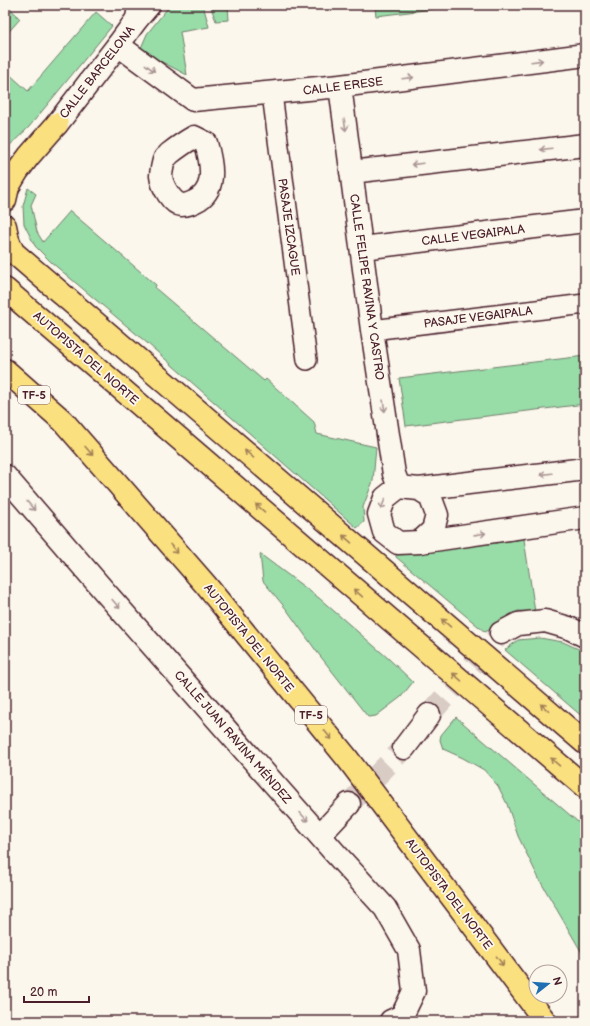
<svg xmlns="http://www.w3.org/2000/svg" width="590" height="1026" font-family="'Balsamiq Sans',sans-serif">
<rect width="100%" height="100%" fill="#fbf7ec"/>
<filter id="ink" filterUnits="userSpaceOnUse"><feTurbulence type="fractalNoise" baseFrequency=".025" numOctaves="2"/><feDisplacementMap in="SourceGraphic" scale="8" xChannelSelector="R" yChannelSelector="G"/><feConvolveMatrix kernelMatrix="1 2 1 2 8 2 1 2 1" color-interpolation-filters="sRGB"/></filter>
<g filter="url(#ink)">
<!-- green -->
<path fill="#98dca8" stroke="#717e6a" d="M5 5H7L20 19 5 36Z
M170 5H203L209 27 180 32 187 75 143 52 141 48 147 34Z
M210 5H228L229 20 216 21Z
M359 5H466L376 16 375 8H360Z
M96 12 112 26 29 127 5 150V74L7 72 28 91Z
M28 188 36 194 31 205 37 232 43 242 70 211 156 285 155 288 264 381 266 379 314 422 317 434 376 447 373 481 363 507 364 522 357 528 147 343 51 262 35 246 24 224 23 206Z
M585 356V404L406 426 399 378Z
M524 539 535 612 518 611 499 625 485 632 396 557V552L435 551Z
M260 554 319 598 389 659 413 682 401 697 376 716 368 717 317 652 287 610 263 581Z
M540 638 563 642 585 652V719L505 650 518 640Z
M456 717 585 828V958L539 879 518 836 507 804 498 786 484 770 463 758 443 749 440 740 441 735Z"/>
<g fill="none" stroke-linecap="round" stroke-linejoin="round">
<!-- minor-tunnel -->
<path stroke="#d8ccc5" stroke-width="22" stroke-dasharray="22 11" stroke-linecap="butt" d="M429 715 501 633
M349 804 404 748"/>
<defs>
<path id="pedestrian" d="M272 94 307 360
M372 330 585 304"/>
<path id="minor" d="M118 45 193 100 340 86 585 55
M340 86 372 330 394 474 399 487
M194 137 206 143C211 161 217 187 199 199 194 202 188 205 182 205 172 204 162 186 161 176 161 174 163 161 165 158 166 157 168 156 169 154 178 147 185 142 194 137Z
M351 172 585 145
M362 248 585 221
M585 469 419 489 399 487 385 498 379 514 384 532 398 543 420 542 585 518
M419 489 430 496 437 515 433 530 420 542
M501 633 518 624 545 621 569 628 585 636
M404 748 429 715
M320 835 349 804"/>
<path id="tertiary" d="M57 124 118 45 137 19 149 5
M5 476 105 592 335 853 385 908 409 950 414 991 402 1016 391 1021"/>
<path id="secondary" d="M137 19 139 5"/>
<path id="motorway" d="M5 200 8 187 17 172 29 156 57 124
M5 226 8 240 13 252 585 743
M5 289 585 787
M5 370 63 421 205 584 347 758 545 1021"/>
</defs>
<!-- pedestrian casing -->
<use href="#pedestrian" stroke="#4a1f2b" stroke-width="22"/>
<!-- minor casing -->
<use href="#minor" stroke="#4a1f2b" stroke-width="25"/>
<!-- tertiary casing -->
<use href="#tertiary" stroke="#4a1f2b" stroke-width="25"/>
<!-- secondary casing -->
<use href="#secondary" stroke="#4a1f2b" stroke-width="25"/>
<!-- motorway casing -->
<use href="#motorway" stroke="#4a1f2b" stroke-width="25"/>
<!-- pedestrian -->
<use href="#pedestrian" stroke="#fbf7ec" stroke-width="19"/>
<!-- minor -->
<use href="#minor" stroke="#fbf7ec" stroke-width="22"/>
<!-- tertiary -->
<use href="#tertiary" stroke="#fbf7ec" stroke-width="22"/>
<!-- secondary -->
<use href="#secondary" stroke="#fbf7ec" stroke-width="22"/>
<!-- motorway -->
<use href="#motorway" stroke="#fbe080" stroke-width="22"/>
</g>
<!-- one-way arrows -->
<defs><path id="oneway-shaft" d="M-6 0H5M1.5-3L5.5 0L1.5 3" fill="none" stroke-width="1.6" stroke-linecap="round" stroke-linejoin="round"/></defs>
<g stroke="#ab9695">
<use href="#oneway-shaft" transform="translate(537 61) rotate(-7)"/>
<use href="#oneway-shaft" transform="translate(150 68) rotate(37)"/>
<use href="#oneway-shaft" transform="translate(408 78) rotate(-7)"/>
<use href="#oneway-shaft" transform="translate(345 125) rotate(82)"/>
<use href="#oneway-shaft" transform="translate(546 149) rotate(173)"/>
<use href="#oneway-shaft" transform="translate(417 164) rotate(173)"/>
<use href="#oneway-shaft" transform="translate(384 406) rotate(81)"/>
<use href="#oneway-shaft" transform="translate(546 474) rotate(173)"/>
<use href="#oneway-shaft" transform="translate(383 504) rotate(113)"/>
<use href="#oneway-shaft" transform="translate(31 506) rotate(49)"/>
<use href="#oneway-shaft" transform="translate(480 534) rotate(-8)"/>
<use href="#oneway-shaft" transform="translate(116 604) rotate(49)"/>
<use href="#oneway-shaft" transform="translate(304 817) rotate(48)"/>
</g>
<g stroke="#a28056">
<use href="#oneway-shaft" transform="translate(89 451) rotate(49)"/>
<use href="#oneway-shaft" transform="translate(249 454) rotate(-139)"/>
<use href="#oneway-shaft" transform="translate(260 508) rotate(-139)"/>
<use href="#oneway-shaft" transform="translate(347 539) rotate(-139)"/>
<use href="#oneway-shaft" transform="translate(174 549) rotate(49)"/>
<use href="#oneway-shaft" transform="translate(358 593) rotate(-139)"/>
<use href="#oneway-shaft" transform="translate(446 623) rotate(-139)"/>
<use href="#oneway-shaft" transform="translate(457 677) rotate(-139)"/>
<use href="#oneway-shaft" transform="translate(545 708) rotate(-139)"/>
<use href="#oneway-shaft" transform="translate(328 735) rotate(51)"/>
<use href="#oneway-shaft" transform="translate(555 762) rotate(-139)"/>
<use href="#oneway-shaft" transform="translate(500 961) rotate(53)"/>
</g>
</g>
<g text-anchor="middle" stroke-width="3.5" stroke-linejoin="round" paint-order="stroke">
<!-- shield labels -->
<g fill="#fbf7ec" stroke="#7f6065" stroke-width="1">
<rect x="18" y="386" width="32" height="18" rx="3"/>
<rect x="295" y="706" width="32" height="18" rx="3"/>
</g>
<g font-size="11" font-weight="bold" fill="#4a1f2b">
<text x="34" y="399">TF-5</text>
<text x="311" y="719">TF-5</text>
</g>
<!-- street labels -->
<g font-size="12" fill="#4a1f2b" stroke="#fbf7ec">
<text transform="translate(97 72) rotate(-52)" y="4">CALLE BARCELONA</text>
<text transform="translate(343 86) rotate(-7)" y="4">CALLE ERESE</text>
<text transform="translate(289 227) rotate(82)" y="4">PASAJE IZCAGUE</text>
<text transform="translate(473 235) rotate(-7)" y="4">CALLE VEGAIPALA</text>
<text transform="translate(367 287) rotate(82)" y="4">CALLE FELIPE RAVINA Y CASTRO</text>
<text transform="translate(478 317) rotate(-7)" y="4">PASAJE VEGAIPALA</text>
<text transform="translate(86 358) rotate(41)" y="4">AUTOPISTA DEL NORTE</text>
<text transform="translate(249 638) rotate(51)" y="4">AUTOPISTA DEL NORTE</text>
<text transform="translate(233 737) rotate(49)" y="4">CALLE JUAN RAVINA MÉNDEZ</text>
<text transform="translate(449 894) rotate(53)" y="4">AUTOPISTA DEL NORTE</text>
</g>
</g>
<!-- margin -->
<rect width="590" height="1026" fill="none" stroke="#fbf7ec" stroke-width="20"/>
<rect x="10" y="10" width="570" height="1006" fill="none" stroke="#4a1f2b" stroke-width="1.5" filter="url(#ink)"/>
<!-- north arrow -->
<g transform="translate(548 984) rotate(73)"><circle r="19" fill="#fbf7ec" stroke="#b4a19f"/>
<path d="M0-3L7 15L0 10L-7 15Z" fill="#1f6fb2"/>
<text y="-6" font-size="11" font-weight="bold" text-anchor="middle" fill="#4a1f2b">N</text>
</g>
<!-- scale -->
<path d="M24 996v6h65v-6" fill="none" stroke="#4a1f2b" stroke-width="2"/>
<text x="30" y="996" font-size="12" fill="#4a1f2b" stroke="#fbf7ec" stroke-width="3" paint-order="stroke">20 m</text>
</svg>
